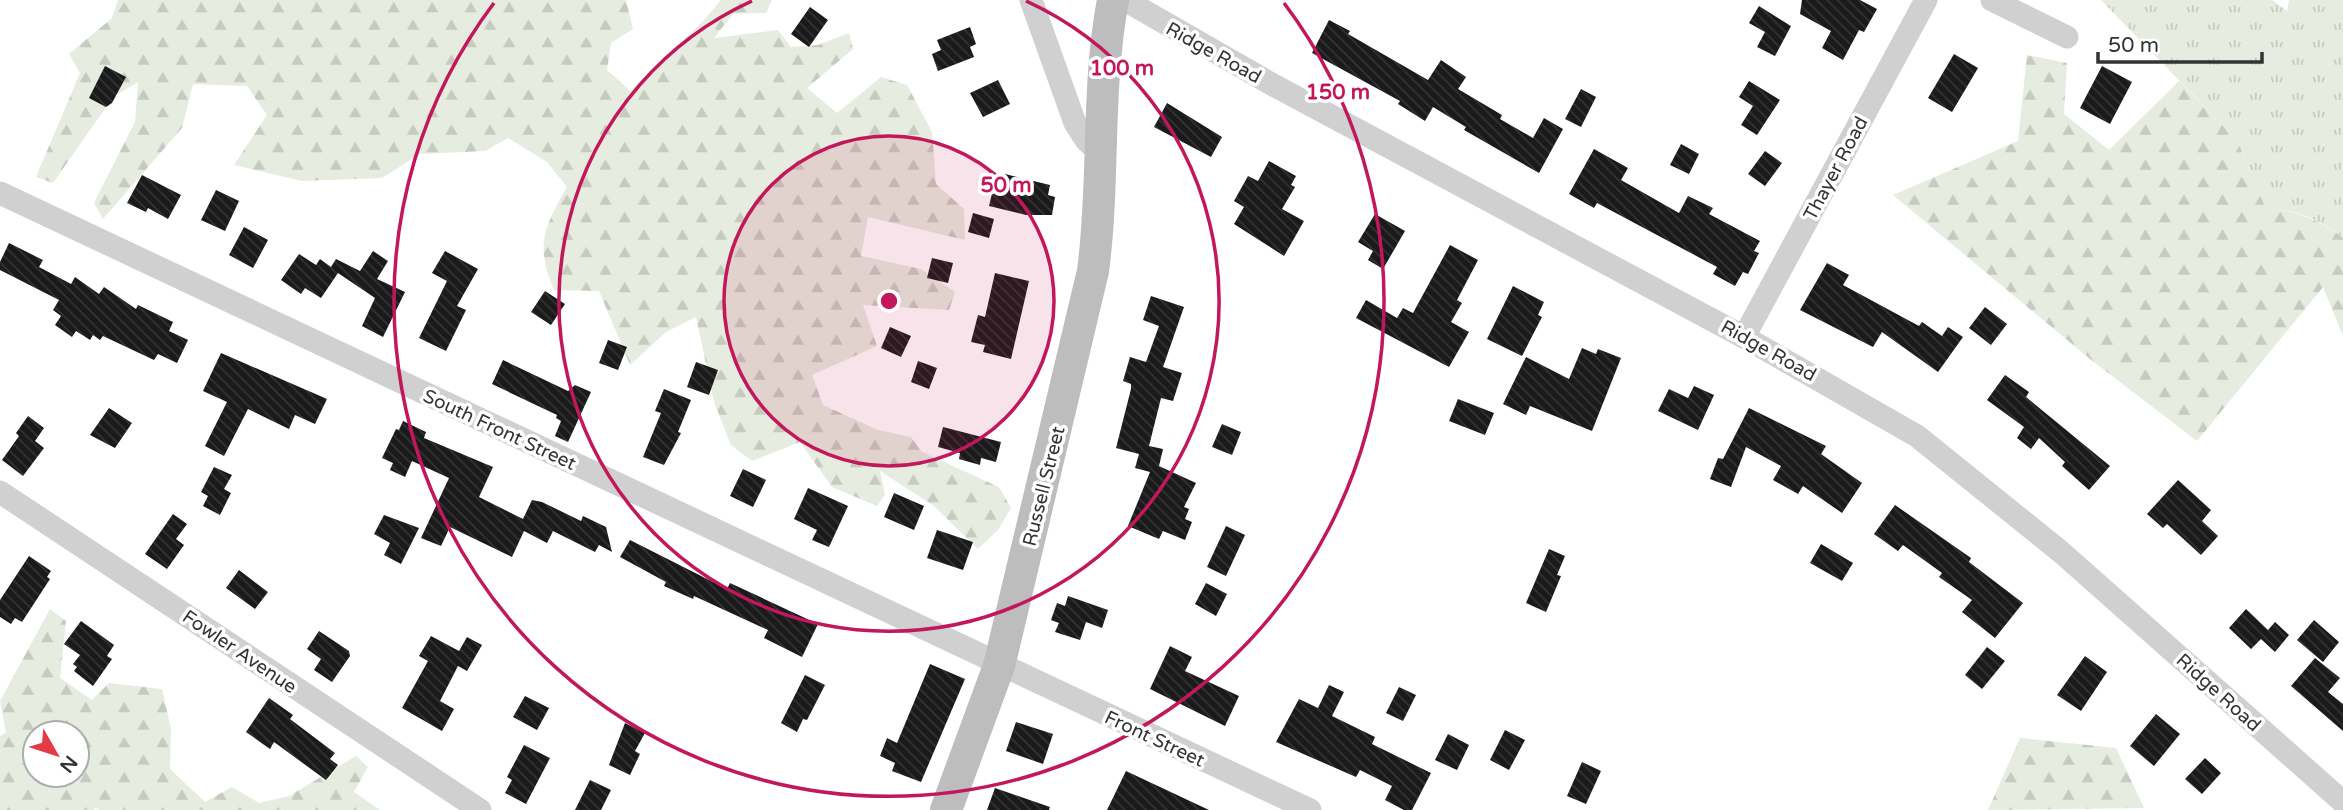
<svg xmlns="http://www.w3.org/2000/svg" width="2343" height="810" font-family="'Varela Round',sans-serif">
<defs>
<pattern id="grass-tufts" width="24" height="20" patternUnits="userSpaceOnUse" patternTransform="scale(1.75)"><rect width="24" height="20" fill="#e6ecdf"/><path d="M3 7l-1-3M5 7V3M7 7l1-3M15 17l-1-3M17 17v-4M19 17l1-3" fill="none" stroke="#c6cbc0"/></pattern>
<pattern id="forest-firs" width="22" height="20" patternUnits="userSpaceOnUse" patternTransform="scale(1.75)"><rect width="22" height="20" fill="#e6ecdf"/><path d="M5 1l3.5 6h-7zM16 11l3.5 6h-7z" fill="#c6cbc0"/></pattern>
<pattern id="building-back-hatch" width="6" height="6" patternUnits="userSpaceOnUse" patternTransform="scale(1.75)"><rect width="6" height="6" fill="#1a1a1a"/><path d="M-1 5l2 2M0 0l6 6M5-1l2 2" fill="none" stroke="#333"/></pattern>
</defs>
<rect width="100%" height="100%" fill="#fff"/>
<!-- grass -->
<path fill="url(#grass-tufts)" d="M2101 0H2272L2287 11 2289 0H2343V238C2323 220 2292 208 2266 209L2237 140Z"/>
<!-- forest -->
<path fill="url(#forest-firs)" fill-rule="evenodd" d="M118 0H626L633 29 611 43 607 70 630 91 705 19 721 0H772L766 13 733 14 714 38 778 30 791 47 818 45 849 33 853 49 807 88 837 113 881 77 907 85 932 132 936 184 964 209 965 240 868 217 861 256 921 269 955 292 949 310 863 305 877 346 812 375 823 405 878 430 911 437 922 452 999 487 1011 508 998 530 978 549 934 506 880 471 885 495 877 506 832 487 800 442 752 461 731 445 714 402 696 317 666 332 630 365 599 291 554 290C535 245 544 227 567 187L547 162 508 138 485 151 420 154 382 178 302 181 234 165 267 115 247 86 193 84 182 128 103 219 94 203 135 122 138 82 113 97 53 183 36 177 80 73 69 54 112 18Z
M2027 55 2067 63 2064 114 2109 150 2179 81 2237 140 2266 209C2292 209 2322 220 2343 238V336L2323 287 2197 441 2090 359 1893 195 2018 141Z
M50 609 66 621 60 678 92 700 109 683 162 689 171 729 170 769 205 802 232 787 259 803 289 796 356 756 368 767 354 792 380 810H100L95 807 94 810H0V736L6 733 0 701ZM35 733H77V775H35Z
M2020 738 2116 748 2144 808 1988 810Z"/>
<!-- building -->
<path fill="url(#building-back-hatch)" d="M1802 0H1860L1877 9 1864 32 1859 30 1843 60 1822 48 1831 31 1800 14Z
M1759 6 1791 26 1775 56 1757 47 1765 32 1749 23Z
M810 7 828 20 809 47 791 34Z
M1329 20 1350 31 1348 34 1428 80 1441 60 1466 77 1458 89 1502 115 1500 119 1533 138 1544 118 1563 129 1539 173 1464 130 1466 127 1433 107 1425 121 1398 104 1400 101 1312 53Z
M970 27 976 44 970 47 974 57 938 71 932 54 941 50 937 40Z
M1954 54 1978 68 1952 112 1928 98Z
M105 66 126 77 112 103 106 107 89 98Z
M2102 66 2132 82 2110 124 2080 108Z
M998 80 1010 104 983 117 970 93Z
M1749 81 1780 100 1757 135 1741 125 1753 106 1739 97Z
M1581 89 1596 97 1581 127 1565 119Z
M1167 103 1222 137 1211 157 1154 127Z
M1681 144 1699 154 1689 174 1670 165Z
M1594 149 1628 168 1621 180 1679 213 1688 196 1713 208 1709 214 1760 241 1754 251 1759 253 1748 274 1743 272 1735 286 1713 274 1717 267 1597 203 1594 208 1569 194Z
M1765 151 1782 163 1765 186 1748 174Z
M1269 161 1296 176 1291 185 1295 187 1282 209 1304 221 1284 256 1234 224 1244 207 1234 201 1248 176 1258 181Z
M1005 174 1050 185 1048 195 1055 197 1052 215H1026L989 206 995 181 1003 183Z
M142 175 181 195 168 219 148 208 146 212 127 203Z
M216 190 239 201 225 231 201 220Z
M973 213 994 219 989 238 968 232Z
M1375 214 1405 231 1383 269 1368 260 1373 251 1358 242Z
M244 227 268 240 253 268 229 255Z
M9 243 43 260 39 267 71 284 75 277 99 294 104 287 136 309 138 305 173 322 169 331 188 340 177 363 158 354 154 360 103 336 100 340 93 335 90 340 76 331 72 337 55 325 61 316 53 310 59 300 0 270V262Z
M1450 245 1478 260 1457 300 1462 303 1451 322 1469 332 1449 367 1356 318 1366 300 1397 318 1403 308 1413 313Z
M373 251 388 261 377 279 405 292 383 337 362 326 375 298 338 273 321 298 305 288 301 294 281 280 299 254 316 265 320 259 331 267 336 259 360 271Z
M445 251 478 269 457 306 466 310 446 351 419 338 447 281 432 273Z
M932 258 953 263 948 283 927 278Z
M1827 263 1849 275 1843 285 1919 326 1922 322 1942 336 1948 327 1963 337 1938 372 1882 332 1873 347 1800 310Z
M995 273 1029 281 1011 359 983 352 985 345 971 342 978 315 985 317Z
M1513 286 1544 302 1538 315 1542 317 1522 356 1487 339Z
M545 291 565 304 551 325 531 312Z
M1151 296 1184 307 1163 367 1182 373 1173 401 1161 398 1149 446 1163 449 1159 466 1196 483 1184 507 1189 509 1185 519 1192 522 1185 540 1163 531 1159 539 1128 526 1150 472 1135 468 1139 454 1116 448 1131 389V384L1123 381 1130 357 1146 362 1159 326 1143 320Z
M1985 307 2007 324 1991 345 1969 328Z
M890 327 911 336 901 357 881 348Z
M608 340 627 347 618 370 599 363Z
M1582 348 1596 354 1598 349 1621 358 1592 431 1530 406 1526 415 1503 404 1526 357 1569 379Z
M221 353 327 399 315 424 295 415 289 429 248 409 224 456 205 446 227 402 203 391Z
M503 360 568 391 575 385 591 392 568 442 555 436 561 421 556 418 557 415 492 384Z
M918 361 937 368 929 389 911 382Z
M696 362 718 370 709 395 687 387Z
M2005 375 2029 392 2026 397 2110 466 2089 490 2062 466 2065 462 2039 438 2031 449 2017 438 2024 427 1987 400Z
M1694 386 1714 395 1698 430 1658 411 1669 389 1688 398Z
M664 389 691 400 678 432 681 433 664 465 643 457 661 413 655 411Z
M1458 399 1494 413 1485 435 1449 421Z
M109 408 132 423 115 448 90 435Z
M1749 408 1826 446 1821 454 1862 483 1842 513 1803 486 1798 494 1773 480 1781 466 1746 447 1731 487 1710 479 1718 458 1723 459Z
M28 416 44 428 35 441 44 448 23 476 2 460 19 436 16 433Z
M403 421 426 432 424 438 493 467 479 497 523 519 532 500 542 502 581 521 583 516 606 527 612 552 599 545 595 552 553 531 547 543 524 531 512 557 450 527 441 546 421 538 449 478 412 461 405 477 390 470 393 463 382 458 396 429 399 430Z
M1222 424 1241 432 1232 455 1212 447Z
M943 427 1001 442 996 462 981 458 980 465 959 459 960 453 938 447Z
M214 467 232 475 224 489 231 493 220 515 203 506 208 496 201 492Z
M743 469 766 480 753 507 730 496Z
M2178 480 2211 510 2202 521 2218 536 2201 555 2167 524 2163 528 2147 514Z
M808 488 848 506 829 547 812 540 817 530 794 519Z
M894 493 924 506 914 530 884 517Z
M1895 505 1971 558 1969 562 2023 603 1995 638 1962 612 1972 600 1939 577 1942 573 1903 545 1898 551 1874 534Z
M173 514 187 524 176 539 184 545 167 569 145 554Z
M384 515 419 528 401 564 384 555 390 543 374 534Z
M1226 526 1245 535 1226 576 1207 567Z
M937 530 973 542 963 570 927 558Z
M630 540 727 589 730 583 818 624 802 657 764 638 768 630 694 596 693 599 664 586 666 582 620 557Z
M1821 544 1853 563 1842 581 1810 563Z
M1549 549 1565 556 1557 575 1561 576 1546 612 1526 603Z
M29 556 51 571 47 577 50 579 22 622 15 618 11 624 0 617V600Z
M239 570 268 592 255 609 226 588Z
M1206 583 1227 594 1216 616 1195 604Z
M1068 596 1108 610 1102 628 1086 622 1080 640 1055 632 1059 623 1051 620 1057 603 1065 606Z
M2246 609 2268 630 2275 622 2289 635 2275 652 2261 639 2251 649 2229 628Z
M2314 620 2339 642 2323 662 2297 640Z
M81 621 114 645 107 656 112 659 93 686 74 671 77 667 73 664 80 655 64 644Z
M319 631 349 651 350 656 332 682 314 670 321 659 307 649Z
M431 636 459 651 467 637 482 645 467 671 458 666 440 701 454 709 442 731 402 708 428 661 419 656Z
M1170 646 1192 657 1185 671 1239 696 1225 726 1150 689Z
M1987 647 2005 661 1982 689 1965 675Z
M2085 656 2107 672 2081 711 2057 695Z
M2315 658 2340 678 2328 692 2343 704V731L2291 686Z
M930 664 965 679 921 782 892 771 895 763 880 756 887 738 897 743Z
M805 675 825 685 807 720 803 719 797 732 781 723Z
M1329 685 1344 692 1332 716 1375 737 1372 744 1431 773 1412 810H1404L1385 800 1392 786 1360 770 1356 777 1276 742 1299 699 1318 708Z
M1399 687 1416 695 1403 721 1386 713Z
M525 696 549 708 537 730 513 717Z
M269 698 293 715 290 719 335 753 330 759 338 765 326 780 274 742 270 749 246 732Z
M2156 714 2180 734 2154 766 2130 746Z
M1016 722 1053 734 1043 764 1006 751Z
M625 723 645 733 635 751 640 754 630 775 609 765Z
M1505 730 1525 740 1509 770 1490 760Z
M1448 734 1469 745 1457 770 1435 760Z
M524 745 550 758 526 804 505 793 512 780 507 777Z
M2205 758 2221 773 2202 794 2185 779Z
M1582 762 1601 771 1586 804 1567 796Z
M1126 771 1209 810H1107Z
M590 780 611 790 601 810H575Z
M995 788 1050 807 1049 810H987Z"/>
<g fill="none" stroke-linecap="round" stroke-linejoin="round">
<!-- minor -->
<path stroke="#d0d0d0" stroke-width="23" d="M1031 0 1075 123 1086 140 1101 154
M1125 0 1275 86 1744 337 1917 436 2061 552 2343 802
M1992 0 2067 37
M0 193 1310 810
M1744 337 1926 0
M0 492 480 810"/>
<!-- secondary -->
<path stroke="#bdbdbd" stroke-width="32" d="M946 810 999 666 1093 271C1105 181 1096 90 1113 0"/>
</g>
<!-- distance rings -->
<circle cx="889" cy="301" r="165" fill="#c2185b" fill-opacity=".12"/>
<g fill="none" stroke="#c2185b" stroke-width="3.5">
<circle cx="889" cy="301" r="165"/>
<path d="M1026 1A330 330 0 1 1 752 1"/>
<path d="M1284 3A495 495 0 1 1 494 3"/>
</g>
<g text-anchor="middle" stroke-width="7" stroke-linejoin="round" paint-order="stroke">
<!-- street labels -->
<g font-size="19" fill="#333" stroke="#fff">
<text transform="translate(1214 52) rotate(29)" y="7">Ridge Road</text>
<text transform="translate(1835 168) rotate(-62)" y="7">Thayer Road</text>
<text transform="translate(1769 350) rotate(29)" y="7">Ridge Road</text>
<text transform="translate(500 429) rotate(25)" y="7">South Front Street</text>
<text transform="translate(1043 486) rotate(-76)" y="7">Russell Street</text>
<text transform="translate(240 651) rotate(34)" y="7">Fowler Avenue</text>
<text transform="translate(2219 692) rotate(42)" y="7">Ridge Road</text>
<text transform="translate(1155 738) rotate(25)" y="7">Front Street</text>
</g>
</g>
<circle cx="889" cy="301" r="10" fill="#c2185b" stroke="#fff" stroke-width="3.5"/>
<g font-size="21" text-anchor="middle" font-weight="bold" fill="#c2185b" stroke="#fff" stroke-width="7" stroke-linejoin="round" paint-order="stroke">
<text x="1122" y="75">100 m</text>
<text x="1338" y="99">150 m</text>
<text x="1006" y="192">50 m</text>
</g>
<!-- north arrow -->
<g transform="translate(56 754) rotate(129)"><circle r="33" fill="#ffffff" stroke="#adadad" stroke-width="2"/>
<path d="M0-5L12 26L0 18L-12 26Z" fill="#e63946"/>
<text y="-10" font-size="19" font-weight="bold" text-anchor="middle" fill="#333333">N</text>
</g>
<!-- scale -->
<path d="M2098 52v10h164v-10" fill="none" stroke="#333333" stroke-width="3.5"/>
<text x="2108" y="52" font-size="21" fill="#333333" stroke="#ffffff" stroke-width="5" paint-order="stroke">50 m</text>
</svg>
